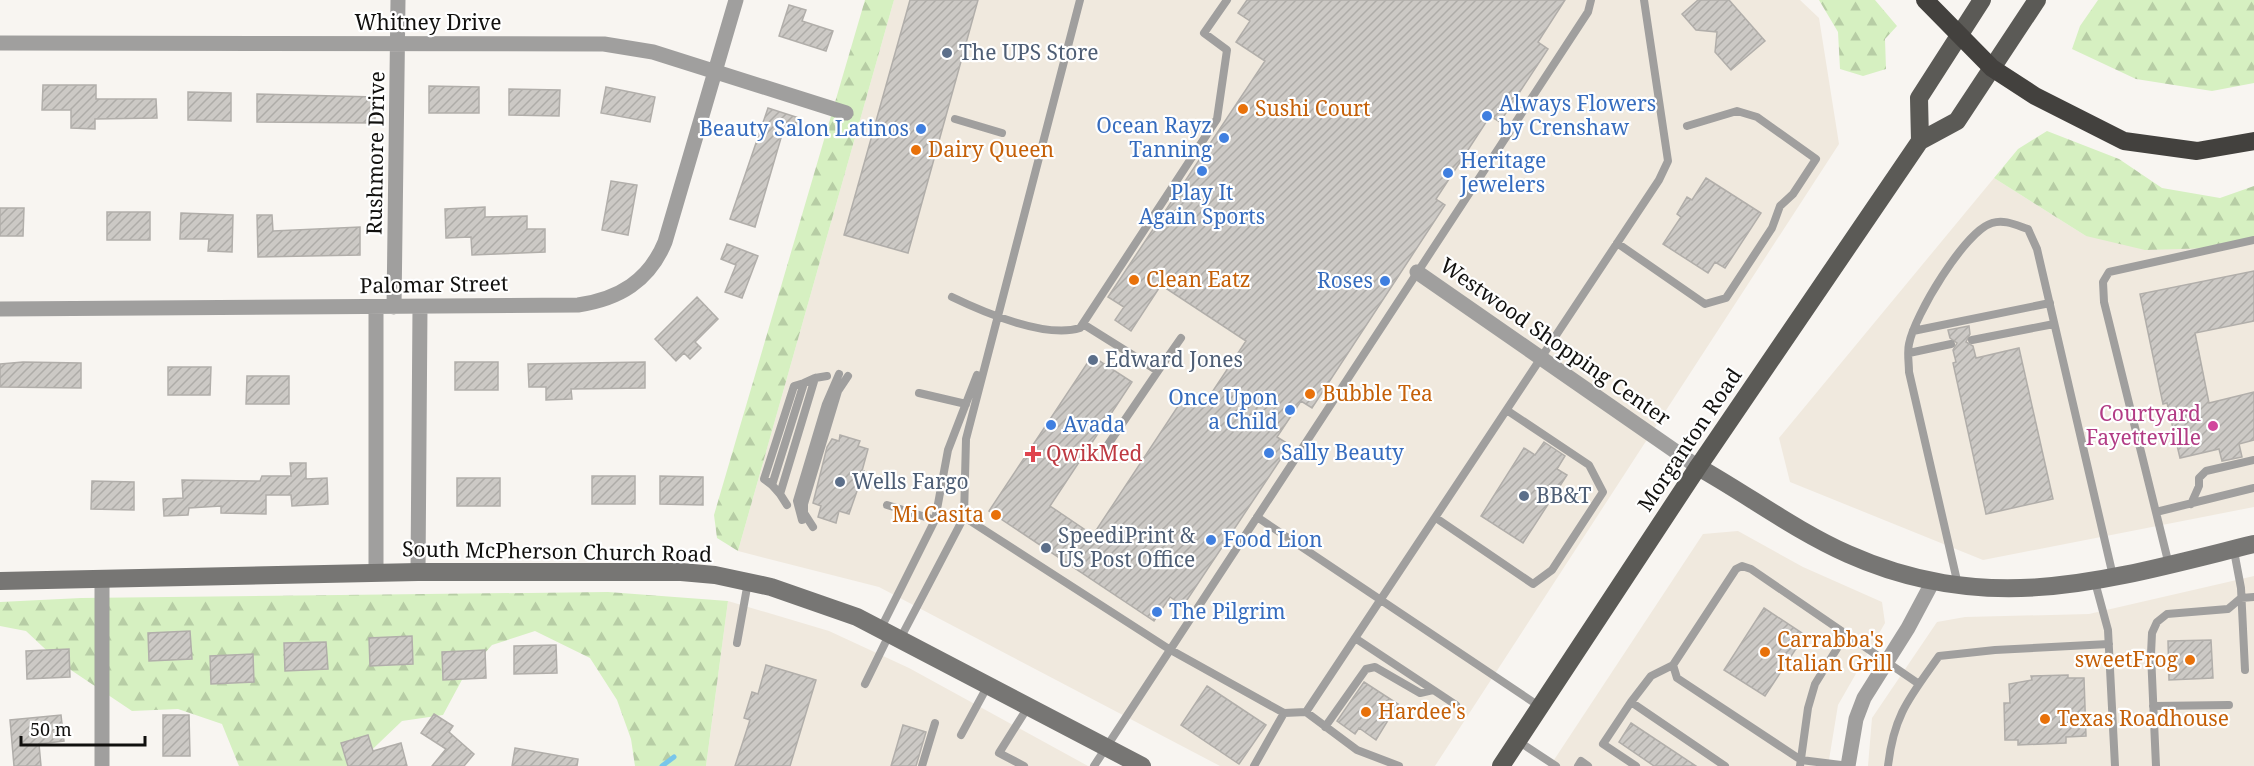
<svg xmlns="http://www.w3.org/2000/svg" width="2254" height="766" font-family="'Noto Serif',serif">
<defs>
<pattern id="forest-firs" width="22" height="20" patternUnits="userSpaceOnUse" patternTransform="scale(1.5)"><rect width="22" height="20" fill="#d6f0c1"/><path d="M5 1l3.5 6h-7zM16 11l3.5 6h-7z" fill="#b7cda5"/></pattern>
<pattern id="building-hatch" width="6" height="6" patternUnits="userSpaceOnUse" patternTransform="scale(1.5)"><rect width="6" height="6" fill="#ccc9c5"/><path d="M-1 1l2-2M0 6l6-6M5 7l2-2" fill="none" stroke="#aeaca8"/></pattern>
</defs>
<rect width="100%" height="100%" fill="#f8f5f1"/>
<!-- built -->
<path fill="#f0e9de" d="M894 0H1800L1819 18 1839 144 1435 766H1220L879 587 738 551Z
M1994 178 2086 236 2254 221V507L1983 560 1790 482 1779 438Z
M1738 531 1803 567 1882 602 1885 623 1838 705 1828 766H1550L1703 534Z
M2254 576V766H1868L1872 718 1937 622 1965 617 2089 614Z
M728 601 829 631 909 668 1088 766H706Z"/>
<!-- forest -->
<path fill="url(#forest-firs)" d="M865 0H894L738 551 717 538 714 515Z
M1819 0H1875L1897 26 1885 39 1886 69 1863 76 1840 69 1838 32Z
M2098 0H2254V83L2212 91 2136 79 2072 49 2080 26Z
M2047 131 2119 159 2162 188 2220 198 2254 186V241L2213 248 2145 250 2086 236 1994 178 2018 149Z
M608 592 728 601 706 766H635L631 739 617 700 590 658 535 631 492 645 464 676 443 715 402 721 355 766H239L222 724 178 709 132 711 59 662 26 631 0 626V602L81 598Z"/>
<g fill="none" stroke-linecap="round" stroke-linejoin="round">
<!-- stream -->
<path stroke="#79c6ea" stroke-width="5" d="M662 766 674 757"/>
</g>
<!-- building -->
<path fill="url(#building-hatch)" stroke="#b1aeaa" stroke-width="1.5" d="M910 0H978L908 253 844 235Z
M1247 0H1565L1538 42 1548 49 1500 122 1490 116 1436 199 1445 205 1312 408 1301 401 1277 437 1290 445 1183 606 1170 597 1154 621 989 511 1092 356 1132 382 1050 506 1093 535 1186 394 1203 406 1246 341 1161 285 1131 331 1115 320 1124 307 1108 297 1265 61 1236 42 1250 21 1238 13Z
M1698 0H1729L1765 41 1731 70 1715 52 1717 32 1696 30 1682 14Z
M789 5 806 10 802 21 833 31 826 51 779 36Z
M43 85H96V99H156L157 118 95 119V129L71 128V110H42Z
M429 86 479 87V113H429Z
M606 87 655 97 650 122 601 113Z
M509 89 560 90 559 116 509 115Z
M188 92 231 93V121L188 120Z
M257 94 375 97V123L257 122Z
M768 108 799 118 794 135 783 131 755 227 730 219Z
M1706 178 1761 213 1725 268 1715 262 1708 273 1663 244 1681 217 1677 214 1687 197 1692 200Z
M611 181 637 185 628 235 602 230Z
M485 207V217L527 216V229H545V252L472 255 471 237 446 238 445 209Z
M0 208H24L23 236H0Z
M107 212H150V240H107Z
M181 213 233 215 232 252 208 251 209 239H180Z
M257 215H272L273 231 360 227V255L258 257Z
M727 244 758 256 742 298 725 292 736 265 721 259Z
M2254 271V321L2195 333 2209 403 2254 392V440L2239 444 2242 457 2222 461 2219 449 2180 458 2167 403 2163 404 2140 294Z
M697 297 718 319 695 342 701 348 690 359 684 353 676 361 655 339Z
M1969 326 1970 334 1966 342 1973 346 1976 358 2019 348 2053 499 1986 514 1953 363 1956 362 1953 350 1957 343 1950 338 1948 330Z
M23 362 81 363V388L0 387V364Z
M455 362H498V390H455Z
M645 362V388L571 389 572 399 546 400V387H529L528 364Z
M168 367H211L210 395H168Z
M247 376H289V404H246Z
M840 435 860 441 858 446 868 449 862 471H864L849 514 839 511 836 523 818 517 821 506 813 503 827 447 832 439 839 441Z
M1544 442 1565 456 1557 469 1567 475 1523 543 1481 516 1524 448 1535 455Z
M290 463H306V479L327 478 328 504 292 506 291 495H266V514L221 513V506L189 508 188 515 164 516 163 499 183 498 182 480 260 481 262 476H291Z
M592 476H635V504H592Z
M660 476 703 477V505L660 504Z
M457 478H500V506H457Z
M92 481 134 482V510L91 509Z
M1764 608 1805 635 1765 696 1724 670Z
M190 631 192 659 149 661 148 633Z
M412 636 413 664 370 666 369 638Z
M2211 640 2213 678 2169 680 2168 641Z
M326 642 328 669 285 671 284 643Z
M556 645 557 673 514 674V646Z
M69 649 70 677 27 679 26 651Z
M485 650 486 678 443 680 442 652Z
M253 654 254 682 211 684 210 656Z
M766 665 816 680 790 766H735L750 720 744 718 752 692 758 694Z
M2068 675V678H2084L2086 736 2066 737V743L2018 745V740H2005L2004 703H2010L2009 684 2032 680 2031 676Z
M1364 682 1398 704 1376 740 1359 728 1355 734 1337 721Z
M1207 686 1266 725 1239 764 1181 725Z
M434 714 453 726 449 732 474 754 464 766H432L446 749 421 733Z
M61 715 64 741 39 744 41 766H14L10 720Z
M163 715H189L190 756H163Z
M1631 723 1696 766H1654L1619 742Z
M903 725 926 732 916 766H891Z
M368 735 373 751 401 743 407 766H348L341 743Z
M515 748 578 759 577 766H512Z"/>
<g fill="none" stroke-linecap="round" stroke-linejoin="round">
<!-- lane -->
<path stroke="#a09f9e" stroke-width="8" d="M955 119 1002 133
M1617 243 1705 304 1726 298 1772 228 1780 206 1793 194 1816 159 1757 117 1737 111 1687 126
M952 297C983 312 1046 339 1080 328L1217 119 1227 50 1204 33 1227 0
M1083 324 1158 371 1107 446
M1913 331 2050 303
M1972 340 2054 324
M1909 353 1951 344
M1158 371 1181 338
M919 393 966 404
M772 485 764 479 794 386 804 383
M780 494 772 485 804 383 815 378
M2191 504 2199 486V478L2206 471 2254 460
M787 505 780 494 815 378 827 376
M887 505 935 520
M2156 512 2254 488
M964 517 1169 649 1284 713 1306 712 1659 180 1668 161 1644 0
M1257 517 1539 706
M1436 518 1533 584 1552 570 1603 492 1589 465 1508 411
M802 520 797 501 826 404 839 374
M813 527 804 513V504L838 391 848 376
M2234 551 2241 588 2245 670
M2169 565 2104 302 2103 282 2109 272 2254 240
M2095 582 2108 630 2115 766
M1958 585 1909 372C1909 363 1907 352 1909 344 1914 316 1965 231 1992 223 2004 219 2016 225 2028 229L2037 249 2113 576
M881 628 935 520 948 450 977 375
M1355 638 1456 705
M900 639 964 517 966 439 1080 0
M737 643 748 582
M865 684 889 635
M1631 702 1651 676 1673 665
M2153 706 2229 705
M1306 712 1357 750 1399 766
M1325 727 1366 669 1375 667 1420 693 1433 690
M961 735 987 687
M1518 741 1556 766
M922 766 935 723
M1024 766 999 753 1028 707
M1094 766 1588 12 1591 0
M1254 766 1284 713
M1578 766 1581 761 1588 766
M1636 766 1603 744 1631 702 1725 766
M1800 766 1808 708 1815 684 1846 634
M1849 766 1801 760 1677 678 1673 665 1736 569 1742 566 1751 569 1919 684
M1888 766C1894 714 1910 697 1939 656L1995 650 2109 644
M2156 766 2151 654 2152 633 2157 622 2167 614 2228 609 2241 598 2254 597"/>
<!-- street -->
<path stroke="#a09f9e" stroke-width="15" d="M0 43 604 44 653 52 846 113
M1417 272 1698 467
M376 307V573
M394 307 398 0
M0 309 578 305C619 299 649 281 665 242L736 0
M418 572 420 307
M102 579V766
M1848 766 1856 719 1864 698 1908 628 1932 583"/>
<!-- secondary -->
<path stroke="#777674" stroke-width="18" d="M1698 467C1748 495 1796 531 1848 554 1991 618 2111 579 2254 544
M0 581 418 572H681L715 575 771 587 857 617 1142 766"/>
<!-- primary -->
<path stroke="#5b5a56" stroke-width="18" d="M1920 141 1919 98 1982 0
M1501 766 1698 467 1920 141 1957 121 2037 0"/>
<!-- highway -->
<path stroke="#43413e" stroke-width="18" d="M1925 0 1992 68 2035 96 2124 141 2197 151 2254 141"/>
</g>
<!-- markers -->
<g fill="#5c6f8a" stroke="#fff" stroke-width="2">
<circle cx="947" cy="53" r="6"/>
<circle cx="1093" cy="360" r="6"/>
<circle cx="840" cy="482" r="6"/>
<circle cx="1524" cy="496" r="6"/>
<circle cx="1046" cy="548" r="6"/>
</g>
<g fill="#e8710a" stroke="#fff" stroke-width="2">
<circle cx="1243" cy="109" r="6"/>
<circle cx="916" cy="150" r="6"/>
<circle cx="1134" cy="280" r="6"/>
<circle cx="1310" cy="394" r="6"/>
<circle cx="996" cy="515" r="6"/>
<circle cx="1765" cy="652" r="6"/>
<circle cx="2190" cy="660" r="6"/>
<circle cx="1366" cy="712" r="6"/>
<circle cx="2045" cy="719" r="6"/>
</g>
<g fill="#3f7fe0" stroke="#fff" stroke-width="2">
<circle cx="1487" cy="116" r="6"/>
<circle cx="921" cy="129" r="6"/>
<circle cx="1224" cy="138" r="6"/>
<circle cx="1202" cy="171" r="6"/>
<circle cx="1448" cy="173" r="6"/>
<circle cx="1385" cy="281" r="6"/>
<circle cx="1290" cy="410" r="6"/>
<circle cx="1051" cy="425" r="6"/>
<circle cx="1269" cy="453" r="6"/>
<circle cx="1211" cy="540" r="6"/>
<circle cx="1157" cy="612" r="6"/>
</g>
<circle fill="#d1479c" stroke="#fff" stroke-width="2" cx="2213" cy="426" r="6"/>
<path fill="#e0444e" stroke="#fff" stroke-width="2" d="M1030 445h6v6h6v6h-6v6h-6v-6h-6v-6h6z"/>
<g text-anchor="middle" stroke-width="4.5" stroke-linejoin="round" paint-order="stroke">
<!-- street labels -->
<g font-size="21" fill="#11100e" stroke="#fff">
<text x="428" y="30">Whitney Drive</text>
<text transform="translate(376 153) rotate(-89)" y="7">Rushmore Drive</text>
<text transform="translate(434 285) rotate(-1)" y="7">Palomar Street</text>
<text transform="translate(1555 342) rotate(35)" y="7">Westwood Shopping Center</text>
<text transform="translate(1690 440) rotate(-56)" y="7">Morganton Road</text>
<text transform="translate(557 552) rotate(1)" y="7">South McPherson Church Road</text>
</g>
<!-- service labels -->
<g font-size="21" fill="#4e5e75" stroke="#fff" text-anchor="start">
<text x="959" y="60">The UPS Store</text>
<text x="1105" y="367">Edward Jones</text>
<text x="852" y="489">Wells Fargo</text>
<text x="1536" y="503">BB&amp;T</text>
<text x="1058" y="543">SpeediPrint &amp;<tspan x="1058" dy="24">US Post Office</tspan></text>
</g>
<!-- shop labels -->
<g font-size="21" fill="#366cbe" stroke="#fff" text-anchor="start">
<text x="1499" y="111">Always Flowers<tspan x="1499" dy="24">by Crenshaw</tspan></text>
<text x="1212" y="133" text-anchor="end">Ocean Rayz<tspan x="1212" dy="24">Tanning</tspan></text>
<text x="909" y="136" text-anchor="end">Beauty Salon Latinos</text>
<text x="1460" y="168">Heritage<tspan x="1460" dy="24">Jewelers</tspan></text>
<text x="1202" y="200" text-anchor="middle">Play It<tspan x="1202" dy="24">Again Sports</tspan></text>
<text x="1373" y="288" text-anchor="end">Roses</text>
<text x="1278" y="405" text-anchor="end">Once Upon<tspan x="1278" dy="24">a Child</tspan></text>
<text x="1063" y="432">Avada</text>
<text x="1281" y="460">Sally Beauty</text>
<text x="1223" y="547">Food Lion</text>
<text x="1169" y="619">The Pilgrim</text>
</g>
<!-- food labels -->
<g font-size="21" fill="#c56008" stroke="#fff" text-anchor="start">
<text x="1255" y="116">Sushi Court</text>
<text x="928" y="157">Dairy Queen</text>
<text x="1146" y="287">Clean Eatz</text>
<text x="1322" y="401">Bubble Tea</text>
<text x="984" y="522" text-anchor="end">Mi Casita</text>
<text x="1777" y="647">Carrabba's<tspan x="1777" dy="24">Italian Grill</tspan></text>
<text x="2178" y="667" text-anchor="end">sweetFrog</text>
<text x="1378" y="719">Hardee's</text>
<text x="2057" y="726">Texas Roadhouse</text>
</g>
<!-- hotel labels -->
<g font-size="21" fill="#b23c85" stroke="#fff" text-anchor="end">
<text x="2201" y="421">Courtyard<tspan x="2201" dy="24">Fayetteville</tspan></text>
</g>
<!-- health labels -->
<g font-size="21" fill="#be3a42" stroke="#fff" text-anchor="start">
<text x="1046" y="461">QwikMed</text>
</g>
</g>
<!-- scale -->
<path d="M21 736v9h124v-9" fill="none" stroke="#11100e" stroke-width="3"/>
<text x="30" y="736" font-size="18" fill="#11100e" stroke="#ffffff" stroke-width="4.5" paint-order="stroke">50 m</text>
</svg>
